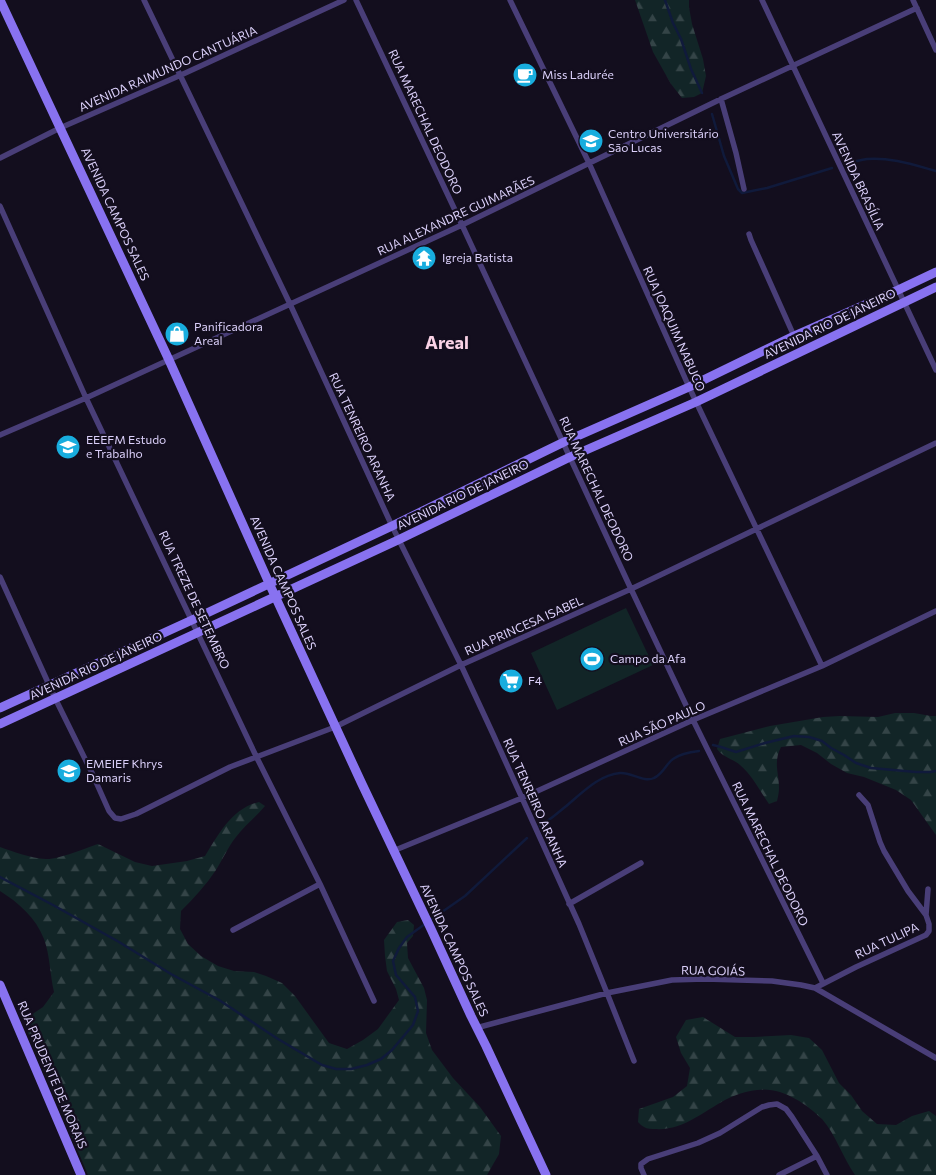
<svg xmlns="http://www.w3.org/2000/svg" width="936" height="1175" font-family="Commissioner,sans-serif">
<defs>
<pattern id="forest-firs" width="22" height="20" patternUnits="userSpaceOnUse" patternTransform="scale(1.25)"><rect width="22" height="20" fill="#122527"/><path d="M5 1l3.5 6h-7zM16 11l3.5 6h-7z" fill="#344447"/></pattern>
</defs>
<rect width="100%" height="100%" fill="#130e1e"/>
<!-- grass -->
<path fill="#122527" d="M626 608 653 665 557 710 531 653Z"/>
<!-- forest -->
<path fill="url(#forest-firs)" d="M635 0H689V7L692 24 703 59 706 76 702 93 694 97 682 98 671 84 653 52Z
M895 713H914L931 716H936V835L911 800 896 790 864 777 847 773 831 764 817 753 801 745 781 747C773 763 779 772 779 788 779 792 778 797 777 801L769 804C760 791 752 775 740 765 732 758 725 759 717 749L720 739 770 726 823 717 840 716 878 717Z
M259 802 265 806C256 817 245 825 236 837 228 847 223 859 216 870 206 885 194 898 181 911L180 929 188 944 201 956 218 966 234 971 254 972 266 976 282 983 295 996 329 1043 347 1049 363 1040 378 1029 399 1000 396 989 387 971 385 956 384 940 397 922 408 920 414 925 413 936 407 943 408 958 424 988 427 1000 426 1033 432 1050 453 1078 480 1107 501 1136 499 1154 487 1175H88L26 1028 28 1017 43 1007 54 992C50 975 50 955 44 939 36 918 19 903 0 891V847C14 852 30 858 46 859 57 860 86 848 98 844L135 862 152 866 187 861 205 856C218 835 232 808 259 802Z
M703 1017 735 1037H754L791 1035 809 1038 822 1050 839 1083 851 1095 862 1111 877 1124 896 1125 912 1116 929 1111 936 1116V1175H855C843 1158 836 1135 822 1119 806 1103 780 1086 757 1090 747 1091 734 1095 725 1100 703 1112 682 1131 655 1129 652 1129 647 1129 644 1127 642 1126 640 1124 638 1122L639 1109 673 1097 687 1086 690 1068 681 1053 676 1037 686 1020Z"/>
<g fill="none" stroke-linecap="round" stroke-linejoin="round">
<!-- stream -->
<path stroke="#101a3b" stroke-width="2.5" d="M665 0 673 23 681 39 691 69 702 93
M712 114 724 156 738 189 742 193 767 188 832 168
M847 163C854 162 860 160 867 159 890 157 914 165 936 171
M713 745 721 747 736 752 765 743 794 736 809 737 822 741 831 748 844 755 856 763 871 768 916 772H930L936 771
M540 826C549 820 557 814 565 807 581 794 598 775 620 773 631 772 644 783 654 778 663 774 666 764 673 759 680 754 690 752 699 751
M0 877 53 905 119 942 171 974 219 1000 278 1039 322 1065 336 1069H351L367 1065 381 1059 392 1050 413 1025 418 1011 415 997 396 975 393 961 399 948 407 937 425 924
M429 921 465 896 527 838"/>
<!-- street -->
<path stroke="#493e78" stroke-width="5.5" d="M144 0 290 304 392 526 461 665 493 734 579 924 607 993 634 1061
M356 0 462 225 631 589 693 720 823 983
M510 0 589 163 689 387 822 666
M762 0 936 370
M913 0 936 50
M721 99 736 153 744 189
M0 158 60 128 181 75 344 0
M0 206 86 398 256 756 320 884 374 1001
M749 234 751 240 794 336
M0 435 86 398 462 225 721 99 917 8
M0 577 55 698 92 773 109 811 115 818 121 819 136 814 230 767 335 727 461 665 631 589 936 443
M859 795 868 805 880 842 884 851 908 891 926 915
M393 851 522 798 693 720 822 666 936 611
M569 904 641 863
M233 930 320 884
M815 988 856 967 926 935 929 931V924L926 915 928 889
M476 1028 607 993 672 980 705 979 772 981 801 985 815 988 936 1058
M644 1175 641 1168V1164L648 1159 698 1143 720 1133 762 1107 769 1105 777 1104 786 1109 792 1117 817 1156 827 1175
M779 1175 817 1156"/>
<!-- secondary -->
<path stroke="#8872f0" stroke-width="9" d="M0 0 169 360 269 583 362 784 431 929 471 1016 486 1046 546 1175
M0 708 192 620 392 526 564 442 689 387 794 336 898 290 936 272
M0 724 398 540 570 457 696 402 936 287
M0 985 81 1175"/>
</g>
<!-- icons -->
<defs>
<symbol id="cafe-disc" viewBox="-11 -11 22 22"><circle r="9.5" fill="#18adde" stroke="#130e1e"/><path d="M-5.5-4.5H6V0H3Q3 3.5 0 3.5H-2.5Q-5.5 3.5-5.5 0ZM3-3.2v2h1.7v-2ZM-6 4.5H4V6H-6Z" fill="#fff"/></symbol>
<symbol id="university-disc" viewBox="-11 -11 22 22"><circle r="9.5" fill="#18adde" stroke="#130e1e"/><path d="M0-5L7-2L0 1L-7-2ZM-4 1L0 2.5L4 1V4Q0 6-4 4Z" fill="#fff"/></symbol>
<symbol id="temple-disc" viewBox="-11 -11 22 22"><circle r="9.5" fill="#18adde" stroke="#130e1e"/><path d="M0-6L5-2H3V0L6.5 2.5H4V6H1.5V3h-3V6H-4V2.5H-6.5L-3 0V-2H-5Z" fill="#fff"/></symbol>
<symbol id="shop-disc" viewBox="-11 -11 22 22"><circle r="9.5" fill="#18adde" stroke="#130e1e"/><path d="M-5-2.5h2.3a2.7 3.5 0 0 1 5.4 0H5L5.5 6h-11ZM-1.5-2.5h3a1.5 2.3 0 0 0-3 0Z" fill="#fff"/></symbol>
<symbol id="school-disc" viewBox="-11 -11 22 22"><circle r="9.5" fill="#18adde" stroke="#130e1e"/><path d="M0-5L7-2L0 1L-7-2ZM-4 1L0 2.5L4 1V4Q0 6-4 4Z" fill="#fff"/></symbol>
<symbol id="stadium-disc" viewBox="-11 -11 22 22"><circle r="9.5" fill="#18adde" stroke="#130e1e"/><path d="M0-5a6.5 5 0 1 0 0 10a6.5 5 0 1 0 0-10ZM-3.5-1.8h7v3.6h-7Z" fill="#fff"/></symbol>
<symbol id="supermarket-disc" viewBox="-11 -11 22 22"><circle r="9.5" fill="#18adde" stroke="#130e1e"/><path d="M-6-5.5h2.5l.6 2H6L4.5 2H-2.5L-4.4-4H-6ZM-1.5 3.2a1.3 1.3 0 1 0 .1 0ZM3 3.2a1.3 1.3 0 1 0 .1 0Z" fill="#fff"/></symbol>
</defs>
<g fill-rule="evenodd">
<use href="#cafe-disc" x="511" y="61" width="28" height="28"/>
<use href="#university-disc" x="577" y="127" width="28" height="28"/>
<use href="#temple-disc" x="410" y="244" width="28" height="28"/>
<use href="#shop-disc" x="163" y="320" width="28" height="28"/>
<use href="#school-disc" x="54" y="433" width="28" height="28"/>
<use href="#stadium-disc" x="578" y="645" width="28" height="28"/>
<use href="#supermarket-disc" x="497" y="667" width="28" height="28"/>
<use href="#school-disc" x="55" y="757" width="28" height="28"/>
</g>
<g text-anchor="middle" stroke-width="4.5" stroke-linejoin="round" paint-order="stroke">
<!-- street labels -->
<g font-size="12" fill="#dbd0fa" stroke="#130e1e">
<text transform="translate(168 69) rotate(-24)" y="4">AVENIDA RAIMUNDO CANTUÁRIA</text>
<text transform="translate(425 122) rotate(65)" y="4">RUA MARECHAL DEODORO</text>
<text transform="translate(858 181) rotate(65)" y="4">AVENIDA BRASÍLIA</text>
<text transform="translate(115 214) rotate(65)" y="4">AVENIDA CAMPOS SALES</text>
<text transform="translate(456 216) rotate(-25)" y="4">RUA ALEXANDRE GUIMARÃES</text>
<text transform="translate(830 324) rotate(-26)" y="4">AVENIDA RIO DE JANEIRO</text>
<text transform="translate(674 329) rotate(66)" y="4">RUA JOAQUIM NABUCO</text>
<text transform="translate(362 437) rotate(65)" y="4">RUA TENREIRO ARANHA</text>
<text transform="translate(596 489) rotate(65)" y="4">RUA MARECHAL DEODORO</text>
<text transform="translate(463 495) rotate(-26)" y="4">AVENIDA RIO DE JANEIRO</text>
<text transform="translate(283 583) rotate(66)" y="4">AVENIDA CAMPOS SALES</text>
<text transform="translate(194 600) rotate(65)" y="4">RUA TREZE DE SETEMBRO</text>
<text transform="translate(524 626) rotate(-24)" y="4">RUA PRINCESA ISABEL</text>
<text transform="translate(96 666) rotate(-25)" y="4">AVENIDA RIO DE JANEIRO</text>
<text transform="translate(662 724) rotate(-24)" y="4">RUA SÃO PAULO</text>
<text transform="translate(535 803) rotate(66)" y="4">RUA TENREIRO ARANHA</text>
<text transform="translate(770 854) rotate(64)" y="4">RUA MARECHAL DEODORO</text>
<text transform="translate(887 941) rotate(-25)" y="4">RUA TULIPA</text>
<text transform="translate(454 950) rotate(65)" y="4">AVENIDA CAMPOS SALES</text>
<text transform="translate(713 971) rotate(1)" y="4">RUA GOIÁS</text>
<text transform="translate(52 1075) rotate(67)" y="4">RUA PRUDENTE DE MORAIS</text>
</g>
<!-- poi labels -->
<g font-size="12" fill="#dbd0fa" stroke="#130e1e" text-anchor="start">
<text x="542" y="79">Miss Ladurée</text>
<text x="608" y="138">Centro Universitário<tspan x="608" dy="14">São Lucas</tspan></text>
<text x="442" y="262">Igreja Batista</text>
<text x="194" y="331">Panificadora<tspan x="194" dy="14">Areal</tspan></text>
<text x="86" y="444">EEEFM Estudo<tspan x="86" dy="14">e Trabalho</tspan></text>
<text x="610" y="663">Campo da Afa</text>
<text x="528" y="685">F4</text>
<text x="86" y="768">EMEIEF Khrys<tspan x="86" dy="14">Damaris</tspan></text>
</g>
<!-- district labels -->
<g font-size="18" font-weight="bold" fill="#fad2e6" stroke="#130e1e">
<text x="447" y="349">Areal</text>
</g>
</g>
</svg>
